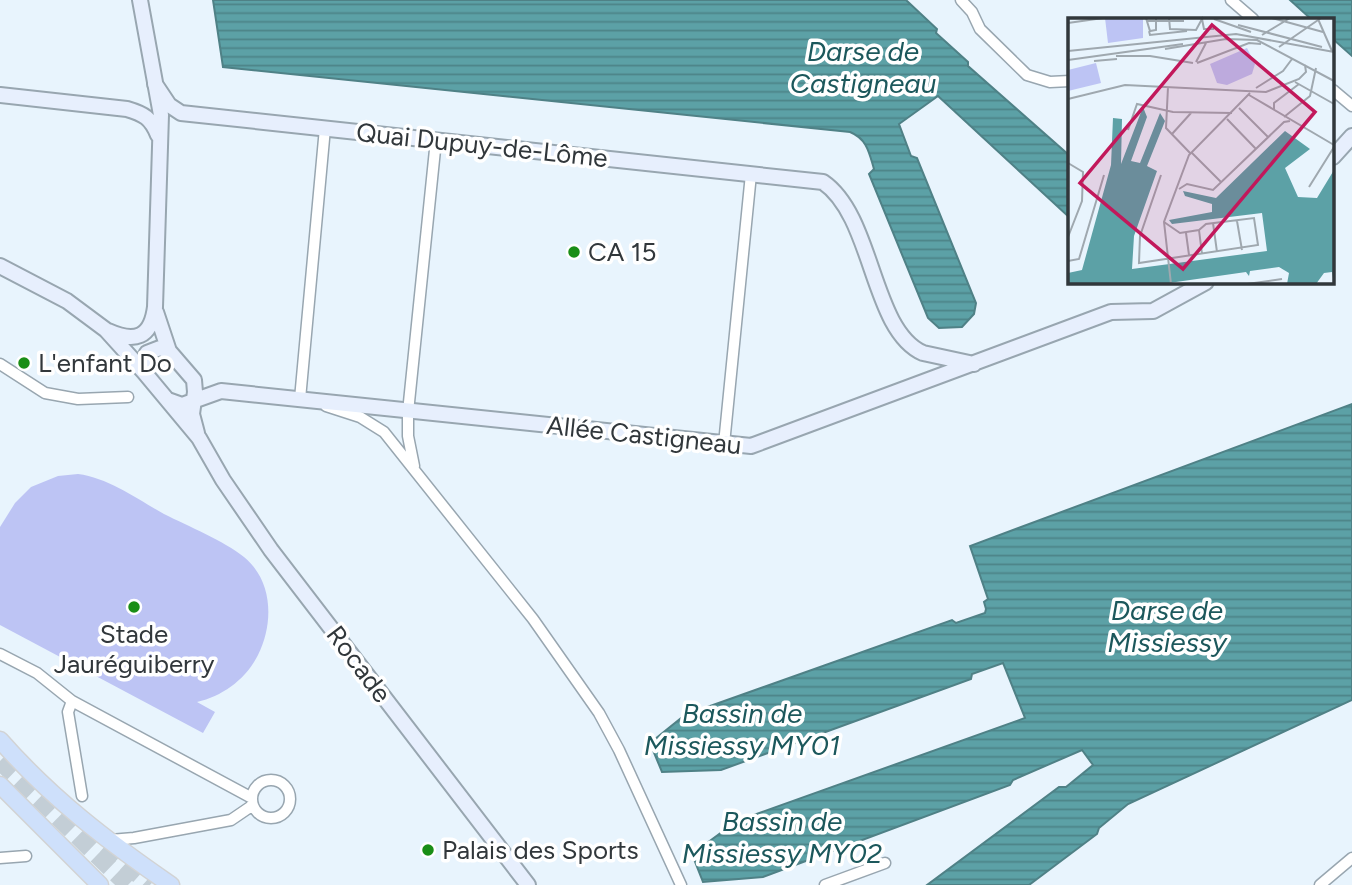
<svg xmlns="http://www.w3.org/2000/svg" width="1352" height="885" font-family="Figtree,sans-serif">
<defs>
<pattern id="water-rules" width="6" height="5" patternUnits="userSpaceOnUse" patternTransform="scale(1.75)"><rect width="6" height="5" fill="#5ca1a6"/><path d="M0 2.5h6" fill="none" stroke="#4d8488"/></pattern>
</defs>
<rect width="100%" height="100%" fill="#e8f4fd"/>
<!-- green -->
<path fill="#bdc4f4" d="M78 474C109 478 137 499 164 514 188 526 224 541 244 557 273 581 274 623 258 655 246 679 223 696 197 702L215 712 203 733 0 625V527L15 503 31 487 58 476Z"/>
<!-- water -->
<path fill="url(#water-rules)" stroke="#4f8186" stroke-width="2" d="M213 0H906L937 29 936 33 968 62V66L1070 156V218L938 96 899 124 911 156 917 158 976 303 974 314 962 327 939 328 928 318 869 174 874 169C869 152 867 139 850 132L223 67Z
M1290 0H1352V56L1333 39V19H1311Z
M1352 404V700L1128 804 1099 828 1097 834 1029 885H927L1059 787H1066L1093 765 1082 750 1013 780 1010 785 763 877 703 882 692 854 737 821 1025 718 1003 663 972 674 971 679 721 770 662 772 650 743 685 715 952 620 956 623 985 613 986 609 984 602 988 599 970 546Z"/>
<g fill="none" stroke-linecap="round" stroke-linejoin="round">
<!-- highway-tunnel -->
<path stroke="#c3ced6" stroke-width="18" stroke-dasharray="18 9" stroke-linecap="butt" d="M0 761 128 885
M106 845 150 885"/>
<defs>
<path id="street" d="M961 0 972 12 980 29 1027 75 1050 82 1070 81
M1231 0 1253 19
M1333 90 1352 106
M0 364 45 393 78 399 128 397
M305 400 300 399 325 128
M326 406 360 417 384 432 533 619 599 713 619 750 681 885
M724 444 751 174
M414 466 408 436V412L436 140
M0 654 37 673 72 701 252 798
M72 701 68 712 82 796
M252 799a19 19 0 1 1 38 0a19 19 0 1 1-38 0Z
M110 840 134 838 231 820 253 805
M0 858 26 856
M825 885 885 863
M1320 885 1352 858"/>
<path id="secondary" d="M155 84 169 105 181 113 823 182C874 217 871 330 923 353L974 364
M0 95 127 109C144 114 151 118 158 135
M1333 157 1352 136
M0 266 67 301 106 330 144 372 199 438 223 480 271 550 528 885
M156 312 169 351 194 380 195 392 192 414 197 433
M108 331C135 343 151 338 155 307L161 115 140 0
M144 372V359L147 353 160 348 169 351
M168 400 182 405 221 391 751 446 1111 312 1153 311 1206 282"/>
<path id="primary" d="M0 740C51 798 107 841 171 885
M0 785 100 885"/>
</defs>
<!-- street casing -->
<use href="#street" stroke="#98a6b0" stroke-width="13"/>
<!-- secondary casing -->
<use href="#secondary" stroke="#98a6b0" stroke-width="18"/>
<!-- primary casing -->
<use href="#primary" stroke="#d2d3d4" stroke-width="19"/>
<!-- street -->
<use href="#street" stroke="#fff" stroke-width="10"/>
<!-- secondary -->
<use href="#secondary" stroke="#e7effd" stroke-width="14"/>
<!-- primary -->
<use href="#primary" stroke="#cee0fb" stroke-width="16"/>
</g>
<!-- markers -->
<g fill="#1a8e16" stroke="#fff" stroke-width="2.5">
<circle cx="574" cy="252" r="7"/>
<circle cx="24" cy="363" r="7"/>
<circle cx="134" cy="607" r="7"/>
<circle cx="428" cy="850" r="7"/>
</g>
<g text-anchor="middle" stroke-width="7" stroke-linejoin="round" paint-order="stroke">
<!-- street labels -->
<g font-size="26" fill="#31373b" stroke="#fff">
<text transform="translate(482 145) rotate(6)" y="9">Quai Dupuy-de-Lôme</text>
<text transform="translate(644 435) rotate(6)" y="9">Allée Castigneau</text>
<text transform="translate(359 664) rotate(53)" y="9">Rocade</text>
</g>
<!-- poi labels -->
<g font-size="26" fill="#31373b" stroke="#fff" text-anchor="start">
<text x="588" y="261">CA 15</text>
<text x="38" y="372">L'enfant Do</text>
<text x="134" y="643" text-anchor="middle">Stade<tspan x="134" dy="30">Jauréguiberry</tspan></text>
<text x="442" y="859">Palais des Sports</text>
</g>
<!-- water labels -->
<g font-size="28" font-style="italic" fill="#1c585c" stroke="#fff">
<text x="863" y="61">Darse de<tspan x="863" dy="32">Castigneau</tspan></text>
<text x="1167" y="620">Darse de<tspan x="1167" dy="32">Missiessy</tspan></text>
<text x="742" y="723">Bassin de<tspan x="742" dy="32">Missiessy MY01</tspan></text>
<text x="782" y="831">Bassin de<tspan x="782" dy="32">Missiessy MY02</tspan></text>
</g>
</g>
<!-- overview -->
<g transform="translate(1068 18)">
<rect width="266" height="266" fill="#e8f4fd"/>
<path d="M37 0H75V20L40 25ZM179 30 187 46 184 56 159 67 149 65 142 46ZM28 45 33 65 0 73V52Z" fill="#bdc4f4"/>
<path d="M75 89 79 99 63 143 72 145 92 95 97 103 79 148 89 153 66 218 64 251 199 233 194 195 104 206 101 202 144 194V186L117 178 115 173 148 180 217 113 242 131 217 150 230 179 249 180 266 152V266L264 254 256 255 248 266H219L221 255 211 249 182 253 181 258 178 254 94 266H0V255L14 252 43 147 45 100 54 101 53 146Z" fill="#5ca1a6"/>
<path fill="none" stroke="#9fa8af" stroke-width="2" d="M78 0 82 13 88 12V0M101 0 102 11 128 12 134 1 136 11H146M204 0 255 14M146 1 183 14M250 1 264 33M79 3H116M0 5 35 0M170 7 254 29M81 13 82 17 119 13M194 17 222 0M211 29 253 0M97 31 158 21 189 22 266 63M0 33 168 16 266 34M48 38H82L125 45M0 42 115 26M26 43 49 41M128 44 138 25M129 45 181 25 193 26M227 64 266 86M100 69 98 110 123 136M188 70 215 53 224 41M181 77 266 127M0 81 57 67 198 74 231 61 238 54 237 47M171 90 200 119M206 91V85L231 66M216 99 242 78 248 50M159 101 188 131M60 112 69 86 105 94 164 95M104 116 123 95M124 135 153 164M0 145 15 154 14 183 0 219M93 157 72 218 71 245 190 227 186 200 138 206 131 212 112 215 96 204M241 169 266 129M111 171 119 166 145 172 216 104 222 103M169 203 174 232M145 205 149 234M131 212 134 236M118 215 121 237M0 243 11 241 36 157M103 266 96 204 121 137 182 75M179 266 214 261"/>
<path fill="#c2185b" fill-opacity="0.15" stroke="#c2185b" stroke-width="3.5" d="M144 7 247 94 115 251 12 165Z"/>
<rect width="266" height="266" fill="none" stroke="#31373b" stroke-width="3.5"/>
</g>
</svg>
